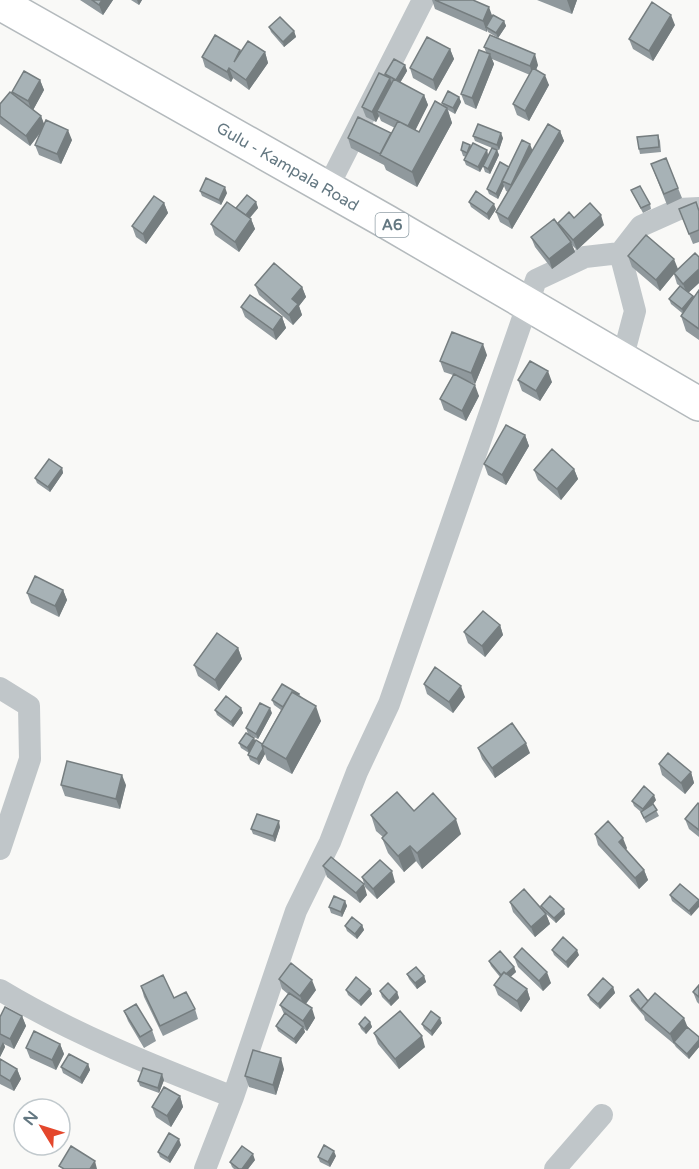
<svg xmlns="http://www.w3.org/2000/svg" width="699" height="1169" font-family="'Varela Round',sans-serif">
<rect width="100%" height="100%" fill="#f9f9f7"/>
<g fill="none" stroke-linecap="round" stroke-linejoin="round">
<defs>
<path id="primary" d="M0 3 387 222 699 404"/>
</defs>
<!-- primary casing -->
<use href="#primary" stroke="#b4babd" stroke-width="36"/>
<!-- minor -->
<path stroke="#c0c6c9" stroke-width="22" d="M327 189 423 0
M620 253 635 311 622 360
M0 688 29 706 30 759 0 849
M0 990C71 1033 156 1067 233 1097
M205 1169 233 1097 296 911 330 842 357 772 389 704 536 280 585 257 620 253 641 226 679 209 699 208
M555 1169 602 1115"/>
<!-- primary -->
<use href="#primary" stroke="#fff" stroke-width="33"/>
</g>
<!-- wall -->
<path fill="#90999d" d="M80 0H113L103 15Z
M131 0H142L139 5Z
M432 0H473L492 16 504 21 506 26 498 38 488 32 487 30V32L435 9Z
M537 0H577L572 14Z
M675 25 653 61 633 49 629 39Z
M269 27 294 31 296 37 284 47 271 32Z
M484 47 538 65 536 70 549 85 529 121 517 115 513 104 530 75 492 59 494 64 476 109 465 104 461 94 486 52Z
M450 49 454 59 436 91 413 78 410 68Z
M241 52H265L268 63 249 90 233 78 231 82 205 67 202 57Z
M405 65 407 71 400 83 424 95 428 105 415 130 419 132 443 106 442 103 459 97 461 102 455 114 448 110 452 123 417 187 386 170 384 165 351 148 348 138 391 134 395 128 381 121 379 116 376 122 366 117 362 107 386 76 385 74Z
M40 80 44 90 33 110 41 116 44 125 72 140 61 164 39 155 35 145 42 131 30 146 0 124V104L13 95 12 92Z
M560 131 564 141 512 229 500 222 496 212 508 192 506 191 504 186 498 199 489 194 487 189 532 150Z
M658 135 660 141 661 152 640 154 639 149Z
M473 136 503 138 499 150 492 148 497 150 499 155 490 174 485 172 483 166 485 163 480 172 466 165 464 160 466 157 463 156 461 150 470 145 471 147 487 150 488 155 492 148 475 141Z
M651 164 678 188 682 198 667 205Z
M631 190 650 204 651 209 643 213Z
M200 191 227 193 221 205 202 196Z
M256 202 258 208 250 218 251 219 255 229 239 252 215 235 211 224 236 208Z
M469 202 496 209 489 220 471 207Z
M164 203 168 213 146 244 136 237 132 226Z
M679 209 699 211V242L693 244Z
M574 218 604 225 577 250 572 245 575 252 552 269 535 247 531 237 559 227 558 223Z
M628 256 678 269 699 257V283L688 293 693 298 699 290V340L686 331 681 316 682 313 671 304 669 299 680 286 677 284 674 274 660 291 632 267Z
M255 285 302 287 306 297 299 306 302 315 293 325 259 295Z
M241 307 282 317 286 328 276 340 245 317Z
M487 355 475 384 465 380 479 396 466 421 444 410 440 399 453 375 444 372 440 361Z
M518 380 552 382 540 401 522 391Z
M525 435 529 446 506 485 488 475 484 464Z
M62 468 63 473 50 492 37 483 35 478Z
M574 469 578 479 561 500 538 480 534 470Z
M63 590 67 600 59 617 31 603 27 593Z
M500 625 503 635 485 657 468 643 464 632Z
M238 648 242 659 219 691 198 676 194 665Z
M424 684 465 697 453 713 427 694Z
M299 694 321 721 292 774 267 760 265 754 259 765 250 760 248 755 249 753 241 748 239 743 254 738 255 741 262 744 281 710 274 705 272 700Z
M241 708 243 713 233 727 217 715 215 710Z
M272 713 258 739 248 734 246 728Z
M478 748 530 753 495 778 482 759Z
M659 764 691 772 694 783 685 794 662 775Z
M61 785H126L120 809 65 796Z
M656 800 653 804 659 816 646 823 643 817 641 812 634 806 632 801Z
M699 804V837L689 829 685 819Z
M414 811 461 834 422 869 416 861 404 872 388 853 382 838 383 837 376 831 371 815Z
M280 827 275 842 253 834 251 829Z
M595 834 627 848 626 850 644 870 648 880 639 889 598 845Z
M323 866 367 895 360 903 327 877Z
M362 877 395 882 377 899 365 887Z
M680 884 691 916 672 901 670 895Z
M345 901 347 906 342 917 331 913 329 907Z
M510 902 543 911 541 906 565 914 556 923 544 912 546 914 550 924 535 937 513 912Z
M362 925 364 930 357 939 347 931 345 926Z
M552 950 579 955 568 968 554 955Z
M514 957 551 983 543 991 518 967Z
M489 961 514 967 516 972 510 977 527 989 530 999 521 1012 498 995 494 985 500 977 491 966Z
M407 974 424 976 426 982 417 989 409 979Z
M279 979 316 990 306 1004 315 1018 307 1031 304 1029 305 1032 296 1044 278 1031 276 1026 284 1014 280 1005 288 994 282 989Z
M699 985V1004L697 1002 693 992Z
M141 986 174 998 195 1009 198 1019 163 1036 144 997Z
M613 987 615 993 600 1009 590 1000 588 995Z
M370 989 372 994 361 1006 348 995 346 990Z
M380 991 397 992 399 998 391 1006 382 997Z
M630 996 648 1001 688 1027 699 1037V1047L689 1059 676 1047 674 1044 645 1020 644 1016 631 1001Z
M124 1011 152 1030 156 1041 144 1048 128 1021Z
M22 1016 26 1026 14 1049 4 1044 5 1047 0 1057V1017Z
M370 1022 372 1027 366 1034 361 1029 359 1024Z
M442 1023 432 1036 424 1029 422 1024Z
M374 1033 425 1047 399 1069 378 1044Z
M60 1044 64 1054 56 1070 30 1058 26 1048Z
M0 1059 17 1069 21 1079 14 1091 0 1084Z
M88 1064 90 1070 82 1084 63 1073 61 1067Z
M284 1069 276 1095 249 1087 245 1076Z
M164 1080 159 1093 140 1086 138 1081Z
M180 1096 183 1107 171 1127 156 1117 152 1107Z
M181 1145 170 1163 160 1157 158 1152Z
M336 1156 330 1167 320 1162 318 1157Z
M255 1160 248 1169H234L232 1167 230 1162Z"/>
<!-- shaded-wall -->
<path fill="#757d7f" d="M102 0H113L103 15 99 5Z
M137 0H142L139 5Z
M567 0H577L572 14Z
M489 7 493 18 486 27 487 30V32L483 21Z
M671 15 675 25 653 61 649 51Z
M504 21 506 26 498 38 496 33Z
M294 31 296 37 284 47 283 42Z
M450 49 454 59 436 91 433 80Z
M265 52 268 63 249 90 246 80Z
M490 54 494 64 476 109 472 98Z
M535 54 538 65 533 77 530 66Z
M405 65 407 71 398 86 396 80Z
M229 68 233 78 231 82 227 72Z
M545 75 549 85 529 121 525 111Z
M390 78 393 88 377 111 379 116 376 122 372 112Z
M40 80 44 90 32 112 28 101Z
M424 95 428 105 412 137 408 126Z
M459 97 461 102 455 114 453 108Z
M447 108 452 123 417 187 412 172Z
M41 116 45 126 30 146 26 136Z
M68 130 72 140 61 164 57 154Z
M560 131 564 141 512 229 508 219Z
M501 133 503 138 499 150 497 145Z
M530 144 534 154 514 195 511 185Z
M487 150 488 156 480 172 478 167Z
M497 150 499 155 490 174 488 169Z
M502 181 504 186 498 199 496 194Z
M225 187 227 193 221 205 219 200Z
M256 202 258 208 246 222 245 216Z
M164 203 168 213 146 244 143 234Z
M494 204 496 209 489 220 487 214Z
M601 215 604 225 577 250 573 240Z
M251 219 255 229 239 252 235 242Z
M571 242 575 252 552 269 549 259Z
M674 259 678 269 660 291 656 280Z
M699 269V283L687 294 683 284Z
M302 287 306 297 299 306 302 315 293 325 289 315 292 299Z
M693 296 695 302 684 315 682 309Z
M282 317 286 328 276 340 273 330Z
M483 344 487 355 475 384 471 373Z
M548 371 552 382 540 401 536 391Z
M475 385 479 396 466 421 462 411Z
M525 435 529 446 506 485 502 475Z
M62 468 63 473 50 492 48 487Z
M574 469 578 479 561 500 557 489Z
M63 590 67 600 59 617 55 606Z
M500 625 503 635 485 657 482 646Z
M238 648 242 659 219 691 215 680Z
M461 686 465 697 453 713 449 702Z
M316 706 321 721 292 774 286 759Z
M241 708 243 713 233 727 231 722Z
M270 708 272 713 258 739 256 734Z
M254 738 256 743 249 753 247 748Z
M526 743 530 753 495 778 492 768Z
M263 749 265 754 259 765 257 759Z
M691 772 694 783 685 794 681 783Z
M122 775 126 785 120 809 116 799Z
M654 795 656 800 644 815 643 809Z
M456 819 461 834 422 869 417 853Z
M279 821 280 827 275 842 273 836Z
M623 838 627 848 623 852 619 842Z
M410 846 416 861 404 872 398 856Z
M644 870 648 880 639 889 635 878Z
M392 871 395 882 377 899 373 889Z
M364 884 367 895 360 903 356 893Z
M699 900V907L691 916 689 911Z
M345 901 347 906 342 917 341 912Z
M564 909 565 914 556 923 554 918Z
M546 914 550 924 535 937 531 927Z
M362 925 364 930 357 939 355 934Z
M577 950 579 955 568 968 566 962Z
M514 967 516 972 505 982 503 977Z
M547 972 551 983 543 991 539 981Z
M424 976 426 982 417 989 415 983Z
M312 980 316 990 304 1006 300 996Z
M613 987 615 993 600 1009 598 1004Z
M370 989 372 994 361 1006 359 1001Z
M527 989 530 999 521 1012 517 1001Z
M397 992 399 998 391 1006 389 1001Z
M312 1008 315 1018 307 1031 303 1021Z
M22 1016 26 1026 14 1049 10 1039Z
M440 1018 442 1023 432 1036 431 1031Z
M684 1018 688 1028 674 1042V1044L670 1034Z
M370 1022 372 1027 366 1034 364 1029Z
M303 1027 305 1032 296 1044 294 1039Z
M422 1036 425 1047 399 1069 395 1059Z
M699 1040V1047L689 1059 687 1054Z
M3 1042 5 1047 0 1057V1048Z
M60 1044 64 1054 56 1070 52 1060Z
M281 1058 284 1069 276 1095 273 1085Z
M88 1064 90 1070 82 1084 80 1078Z
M17 1069 21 1079 14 1091 10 1081Z
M162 1074 164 1080 159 1093 158 1088Z
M180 1096 183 1107 171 1127 167 1116Z
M179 1139 181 1145 170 1163 168 1158Z
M334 1151 336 1156 330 1167 328 1162Z
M253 1154 255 1160 248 1169H242Z
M95 1161 97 1169H90Z"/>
<!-- building -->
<path fill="#a7b2b6" stroke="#757d7f" stroke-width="1.5" d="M92 0H102L99 5Z
M435 0H473L489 7 483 21Z
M652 2 671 15 649 51 629 39Z
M493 15 504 21 496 33 486 27Z
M280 17 294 31 283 42 269 27Z
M215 35 240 50 234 62 248 41 265 52 246 80 229 68 227 72 202 57Z
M490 35 535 54 530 66 484 47Z
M427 37 450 49 433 80 410 68Z
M479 50 490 54 472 98 461 94Z
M394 59 405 65 396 80 385 74Z
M533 68 545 75 525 111 513 104Z
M24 71 40 80 28 101 12 92Z
M379 73 390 78 372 112 362 107Z
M394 79 424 95 408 126 377 111Z
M448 91 459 97 453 108 442 103Z
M10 92 41 116 26 136 0 116V104Z
M435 101 447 108 412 172 380 155 398 121 419 132Z
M358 117 391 133 380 154 348 138Z
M46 120 68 130 57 154 35 145Z
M478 124 501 133 497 145 473 136Z
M548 124 560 131 508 219 496 212Z
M658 135 659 147 639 149 637 137Z
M522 140 530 144 511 185 502 181Z
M463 142 470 145 467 153 461 150Z
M473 143 487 150 478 167 464 160Z
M492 148 497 150 488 169 483 166Z
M666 158 678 188 664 194 651 164Z
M500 162 509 167 496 194 487 189Z
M206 178 225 187 219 200 200 191Z
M640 186 650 204 641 208 631 190Z
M476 191 494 204 487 214 469 202Z
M247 195 256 202 246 215 236 208Z
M154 196 164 203 143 234 132 226Z
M227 202 251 219 235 242 211 224Z
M696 202 699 211V230L689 234 679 209Z
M590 203 601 215 573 240 558 223 569 212 574 218Z
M554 219 571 242 549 259 531 237Z
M646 235 674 259 656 280 628 256Z
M695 253 699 257V269L683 284 674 273Z
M274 263 302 287 292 299 298 304 289 315 255 285Z
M680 286 693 296 682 309 669 299Z
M699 290V329L681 316Z
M250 295 282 317 273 330 241 307Z
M452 332 483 344 471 373 440 361Z
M530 361 548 371 536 391 518 380Z
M454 374 475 385 462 411 440 399Z
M506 425 525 435 502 475 484 464Z
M552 449 574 469 557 489 534 470Z
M49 459 62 468 48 487 35 478Z
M35 576 63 590 55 606 27 593Z
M483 611 500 625 482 646 464 632Z
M217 633 238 648 215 680 194 665Z
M435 667 461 686 449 702 424 684Z
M282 684 299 694 298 695 292 692 283 707 272 700Z
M292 692 316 706 286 759 262 745Z
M226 696 241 708 231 722 215 710Z
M260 703 270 708 256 734 246 728Z
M512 723 526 743 492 768 478 748Z
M246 733 254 738 247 748 239 743Z
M256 740 262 744V745L263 749 257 759 248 755Z
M668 753 691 772 681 783 659 764Z
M67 761 122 775 116 799 61 785Z
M644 786 654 795 643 809 632 801Z
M397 792 414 811 433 793 456 819 417 853 410 846 398 856 382 838 387 833 371 815Z
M698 803 699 804V830L685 819Z
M653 804 657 810 644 818 641 812Z
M257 814 279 821 273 836 251 829Z
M608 821 623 838 619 842 644 870 635 878 595 834Z
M331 857 364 884 356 893 323 866Z
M380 860 392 871 373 889 362 877Z
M680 884 699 900 689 911 670 895Z
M524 889 546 914 531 927 510 902Z
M334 896 345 901 341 912 329 907Z
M550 896 564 909 554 918 541 906Z
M352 917 362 925 355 934 345 926Z
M563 937 577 950 566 962 552 950Z
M522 948 547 972 539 981 514 957Z
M500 951 514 967 506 974 504 972 501 975 489 961Z
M291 963 312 980 300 996 279 979Z
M416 967 424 976 415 983 407 974Z
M504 972 527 989 517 1001 494 985Z
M163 975 174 998 186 992 195 1009 160 1026 141 986Z
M356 977 370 989 359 1001 346 990Z
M603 978 613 987 598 1004 588 995Z
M388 983 397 992 389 1001 380 991Z
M699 985V997L693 992Z
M638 989 648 1001 641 1009 642 1011 630 996Z
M289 993 312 1008 303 1021 280 1005Z
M655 993 684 1018 670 1034 641 1009Z
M136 1004 152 1030 140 1037 124 1011Z
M5 1007 22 1016 10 1039 0 1034V1017Z
M400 1011 422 1036 395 1059 374 1033Z
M431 1011 440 1018 431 1031 422 1024Z
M285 1013 303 1027 294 1039 276 1026Z
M365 1017 370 1022 364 1029 359 1024Z
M687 1027 699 1037V1040L687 1054 674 1042Z
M34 1031 60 1044 52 1060 26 1048Z
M253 1050 281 1058 273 1085 245 1076Z
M69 1054 88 1064 80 1078 61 1067Z
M0 1059 17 1069 10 1081 0 1075Z
M143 1068 162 1074 158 1088 138 1081Z
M164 1087 180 1096 167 1116 152 1107Z
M169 1133 179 1139 168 1158 158 1152Z
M324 1145 334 1151 328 1162 318 1157Z
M71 1146 95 1161 90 1169H64L59 1166Z
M242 1146 253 1154 242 1169H239L230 1162Z"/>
<g text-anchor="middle" stroke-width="6" stroke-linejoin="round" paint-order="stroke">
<!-- shield labels -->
<rect fill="#fff" stroke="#92a0a8" stroke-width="1.5" x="375.5" y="213" width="33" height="24" rx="4.5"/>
<g font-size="15" font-weight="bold" fill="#647882">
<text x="392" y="230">A6</text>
</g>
<!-- street labels -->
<g font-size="16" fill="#647882" stroke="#fff">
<text transform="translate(288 166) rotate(30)" y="6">Gulu - Kampala Road</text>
</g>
</g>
<!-- north arrow -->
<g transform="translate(42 1127) rotate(308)"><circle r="28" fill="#ffffff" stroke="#c1c9cd" stroke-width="1.5"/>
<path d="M0-4.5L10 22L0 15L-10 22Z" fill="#e4472c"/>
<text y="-9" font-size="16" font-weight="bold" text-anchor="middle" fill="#647882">N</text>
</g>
</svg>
